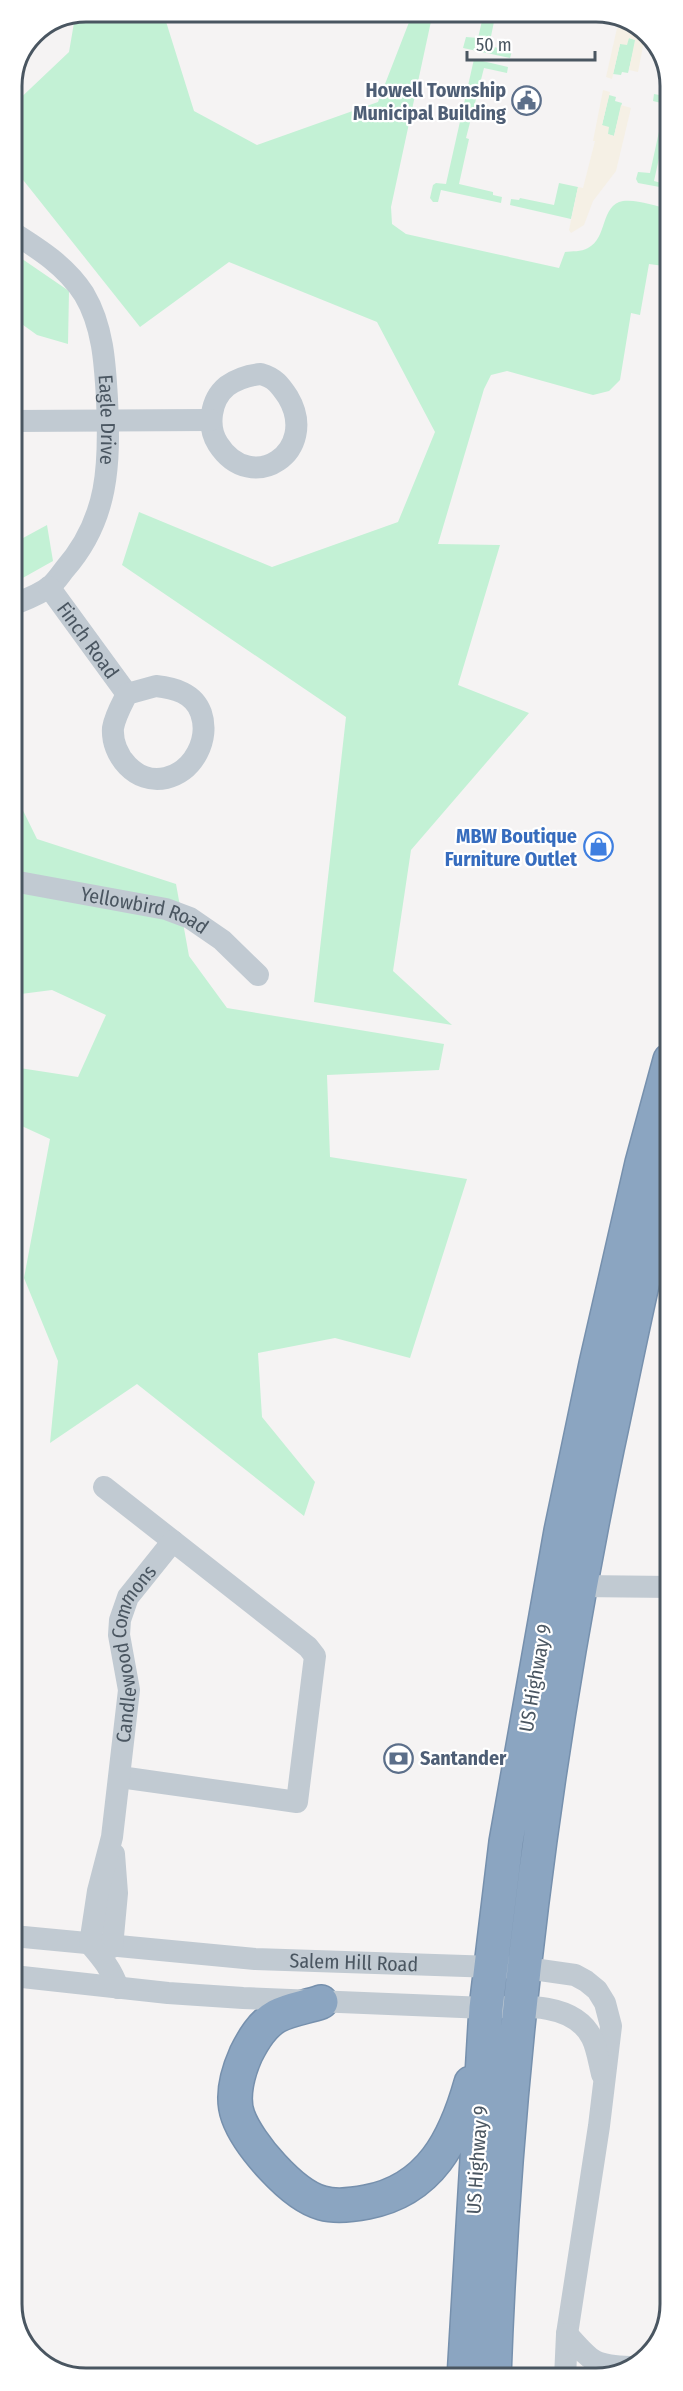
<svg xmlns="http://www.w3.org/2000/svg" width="683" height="2391" font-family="'Fira Sans Condensed',sans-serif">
<rect width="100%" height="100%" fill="#f5f3f3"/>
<!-- green -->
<path fill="#c3f1d5" d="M86 12H163L194 111 257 145 378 102 413 12H433L391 207 392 224 406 234 559 268 565 252C572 251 581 252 588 248 608 238 600 205 623 201 637 199 655 206 670 209V276L663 275 664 266 649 264 640 315 631 313 620 380 609 391 593 395 507 371 491 375 484 389 438 544 500 545 458 685 529 713 411 850 393 971 452 1025 314 1002 346 717 122 565 139 512 272 567 398 522 435 432 377 322 229 262 140 327 12 166V106L69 52 75 17Z
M484 12H496L489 46 512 51 510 58 463 48 466 37 478 38Z
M629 38 636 40 628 73 622 72 621 75 613 74 620 44Z
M474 59 508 67 507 73 484 68 466 138 469 139 459 184 493 192V195L502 197 501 203 441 190 438 202H433L430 198 433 185 436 183 446 184Z
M654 94 670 97V108L654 181 665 184 667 186 665 188 638 183 636 179 638 172 650 173 665 104 653 101Z
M609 95 616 97 615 101 622 103 614 136 607 134 602 125Z
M559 183 578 187 571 219 510 205 511 199 519 200 520 198 554 205Z
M12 252 69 291 68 344 37 335 12 317Z
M47 525 53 561 12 584V544Z
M12 788 37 839 176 884 189 956 227 1008 444 1044 439 1070 327 1075 330 1157 467 1179 410 1358 335 1338 258 1353 262 1417 315 1482 304 1516 137 1384 50 1443 58 1361 24 1278 50 1139 13 1122V1067L78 1077 106 1015 52 990 13 995Z"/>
<!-- sand -->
<path fill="#f5f0e5" d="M622 20 646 31 638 72 629 70 635 40 629 38 627 45 620 44 612 79 606 77 617 28H620Z
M603 90 610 92 602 125 609 127 608 134 614 136 621 105 631 108 616 171 593 201 584 225 571 233 569 230 578 187 583 188 595 141H593Z"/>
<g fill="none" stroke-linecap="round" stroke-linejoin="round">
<defs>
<path id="highway" d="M321 2002C307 2007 290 2009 277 2016 262 2024 253 2040 246 2054 238 2072 231 2097 238 2116 248 2144 292 2195 322 2203 336 2207 352 2205 367 2202 430 2190 455 2140 471 2083
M464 2378 486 2008 506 1842 561 1531 596 1364 642 1163 670 1060
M494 2378C505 2067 544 1753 607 1449 627 1357 644 1264 670 1174"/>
</defs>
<!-- highway casing -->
<use href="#highway" stroke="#7690ad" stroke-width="36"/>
<!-- minor -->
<g stroke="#c1cad2" stroke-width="22">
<path id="s1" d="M12 232C39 249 66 266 84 294 103 326 105 363 107 399 110 464 109 519 64 570 60 575 55 583 49 587 39 595 24 600 12 605"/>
<path d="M261 374C275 378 280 385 288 397 320 451 252 497 218 444 207 427 210 400 227 386 237 379 250 375 261 374Z"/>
<path d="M12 421 210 420"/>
<path id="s2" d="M49 587 127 694"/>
<path d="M156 686C174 688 194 693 201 713 210 739 194 771 166 778 136 785 111 755 113 728 115 716 122 704 127 694Z"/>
<path id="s3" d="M13 881 166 909 190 918 222 940 258 975"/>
<path d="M648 1263 670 1268"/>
<path d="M104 1487 308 1647 315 1656 297 1802 120 1777"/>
<path d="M580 1586 671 1587"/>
<path id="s4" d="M13 1936 255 1959 526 1968 575 1975 586 1981 597 1990 605 2003 611 2026 599 2126 567 2334 565 2378"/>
<path d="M112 1947 117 1893 114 1854"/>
<path d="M13 1976 168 1993 243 1998 486 2008C520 2006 574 2001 592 2038 597 2048 599 2062 602 2074"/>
<path id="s5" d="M118 1988C112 1970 102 1958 90 1944L98 1891 112 1837 129 1690 119 1635 120 1620 128 1597 173 1541"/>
<path d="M567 2334C591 2361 593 2366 630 2367"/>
</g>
<!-- highway -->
<use href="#highway" stroke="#8ba5c1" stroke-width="33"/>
</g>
<!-- icons -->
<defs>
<symbol id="civic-ring" viewBox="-11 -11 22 22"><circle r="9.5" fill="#fff" stroke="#5c6f8a" stroke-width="1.5"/><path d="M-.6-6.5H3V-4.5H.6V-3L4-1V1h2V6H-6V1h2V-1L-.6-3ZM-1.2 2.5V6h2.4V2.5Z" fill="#5c6f8a"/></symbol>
<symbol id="shop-ring" viewBox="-11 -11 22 22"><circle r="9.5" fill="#fff" stroke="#3f7fe0" stroke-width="1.5"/><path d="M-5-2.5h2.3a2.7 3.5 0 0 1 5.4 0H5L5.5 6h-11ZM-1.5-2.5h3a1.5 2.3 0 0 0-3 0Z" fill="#3f7fe0"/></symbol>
<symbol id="bank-ring" viewBox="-11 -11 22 22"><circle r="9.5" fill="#fff" stroke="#5c6f8a" stroke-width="1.5"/><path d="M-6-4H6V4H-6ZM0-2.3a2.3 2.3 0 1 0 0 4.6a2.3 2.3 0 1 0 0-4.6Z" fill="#5c6f8a"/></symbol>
</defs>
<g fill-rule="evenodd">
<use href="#civic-ring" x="510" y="84" width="33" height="33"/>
<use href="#shop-ring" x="582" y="830" width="33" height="33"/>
<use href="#bank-ring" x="382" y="1742" width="33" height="33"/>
</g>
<g text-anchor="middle" stroke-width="4.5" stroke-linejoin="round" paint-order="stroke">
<!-- service labels -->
<g font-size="20" font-weight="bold" fill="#4e5e75" stroke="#fff" text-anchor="end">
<text x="506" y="97">Howell Township<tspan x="506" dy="23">Municipal Building</tspan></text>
<text x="420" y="1765" text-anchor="start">Santander</text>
</g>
<!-- street labels -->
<g font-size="20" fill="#4a5661" stroke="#fff">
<text dy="7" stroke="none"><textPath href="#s1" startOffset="225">Eagle Drive</textPath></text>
<text dy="7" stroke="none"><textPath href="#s2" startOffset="66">Finch Road</textPath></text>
<text dy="7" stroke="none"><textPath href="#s3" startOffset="135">Yellowbird Road</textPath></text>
<text dy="7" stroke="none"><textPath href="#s5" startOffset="350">Candlewood Commons</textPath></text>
<text transform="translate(535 1678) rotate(-80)" y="7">US Highway 9</text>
<text dy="7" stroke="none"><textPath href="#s4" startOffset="342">Salem Hill Road</textPath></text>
<text transform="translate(477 2160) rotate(-86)" y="7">US Highway 9</text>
</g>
<!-- shop labels -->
<g font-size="20" font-weight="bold" fill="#366cbe" stroke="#fff" text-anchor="end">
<text x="577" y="843">MBW Boutique<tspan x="577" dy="23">Furniture Outlet</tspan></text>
</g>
</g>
<!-- crop -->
<path d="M0 0H683V2391H0ZM86 22H596A64 64 0 0 1 660 86V2304A64 64 0 0 1 596 2368H86A64 64 0 0 1 22 2304V86A64 64 0 0 1 86 22Z" fill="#fff" fill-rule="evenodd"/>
<path fill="none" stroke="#4a5661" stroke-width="3" d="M86 22H596A64 64 0 0 1 660 86V2304A64 64 0 0 1 596 2368H86A64 64 0 0 1 22 2304V86A64 64 0 0 1 86 22Z"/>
<!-- scale -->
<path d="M467 51v9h128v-9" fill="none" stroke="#4a5661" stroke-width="3"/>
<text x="476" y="51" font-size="18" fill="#4a5661" stroke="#ffffff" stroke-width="4.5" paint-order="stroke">50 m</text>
</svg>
